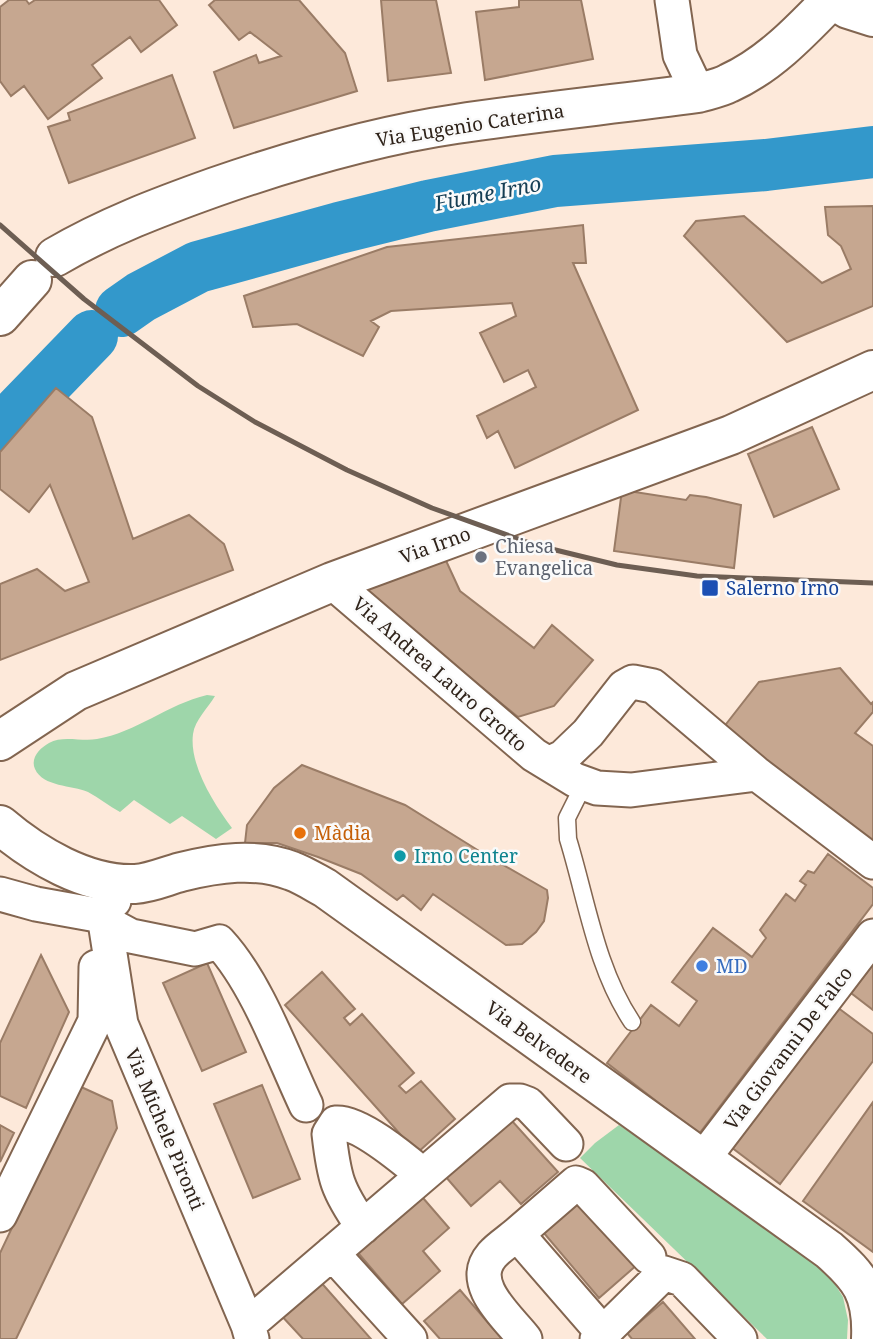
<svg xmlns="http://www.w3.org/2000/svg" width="873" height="1339" font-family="'Noto Serif',serif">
<rect width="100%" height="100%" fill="#fde9da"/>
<!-- green -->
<path fill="#9ed6aa" d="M207 695 215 696C208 708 195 720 193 734 189 765 214 804 232 828L216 839 182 816 170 824 134 800 120 812C109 806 99 798 88 792 72 785 43 787 35 769 30 758 40 748 49 743 63 735 82 742 97 739 135 733 168 704 207 695Z
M619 1125 734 1203 826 1270 843 1297 848 1320 847 1339H767L580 1158 595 1143Z"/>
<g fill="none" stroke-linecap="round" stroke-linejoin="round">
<!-- river -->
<path stroke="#3398cb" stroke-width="52" d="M121 311 141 297 198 267 339 228 428 206 555 181 766 165 873 152
M0 431 92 336"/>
</g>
<!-- building -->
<path fill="#c6a790" stroke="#9a7c66" stroke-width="2" d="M9 0H26L29 4 35 0H159L177 25 141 52 130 37 92 65 102 78 48 119 24 86 11 96 0 81V7Z
M215 0H299L345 53 357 91 234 128 214 72 256 55 259 63 281 56 250 32 239 40 209 5Z
M381 0H436L451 73 388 81Z
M519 0H581L593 59 485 80 476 12 519 7Z
M172 75 195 138 69 183 48 127 70 120 68 113Z
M873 206V306L787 342 684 236 696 221 744 216 822 283 851 269 841 246 828 235 825 207Z
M583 225 586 263H573L638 410 515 468 498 431 487 438 477 416 536 387 528 370 504 382 480 333 516 316 512 303 391 311 371 321 379 327 363 356 297 324 253 327 244 296 387 247Z
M56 388 92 417 133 539 189 515 224 544 233 570 0 660V584L37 569 65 591 89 582 50 485 29 512 0 489V452Z
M812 427 839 489 774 517 748 454Z
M622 490 686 500 690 495 706 497 741 505 734 568 614 551Z
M442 552 460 591 534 648 552 625 593 660 554 706 518 717 364 591Z
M840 668 871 704 873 702V712L855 733 873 746V844L723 728 759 682Z
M302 765 405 805 484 854 547 890 548 898 544 921 536 932 522 944 506 945 433 894 421 910 403 895 397 900 361 874 318 857 277 843H245L247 825 274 788Z
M828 854 873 888V904L699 1134 607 1063 651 1005 679 1026 697 1001 672 982 713 928 752 957 766 938 760 930 786 894 795 901 806 885 800 881 808 871 814 873Z
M41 955 69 1012 26 1108 0 1096V1043Z
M207 963 246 1052 202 1071 163 983Z
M873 964V1010L851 993Z
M322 972 355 1009 344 1018 350 1025 362 1014 414 1073 399 1086 406 1093 421 1081 455 1119 417 1153 285 1005Z
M837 1007 873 1034V1061L780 1184 731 1147Z
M262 1085 300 1179 253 1198 214 1104Z
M79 1086 112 1101 117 1128 16 1339H0V1253Z
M873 1102V1252L803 1201Z
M504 1112 558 1172 521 1204 500 1181 471 1206 439 1169Z
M0 1125 14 1133 0 1162Z
M417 1191 449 1228 423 1251 440 1271 402 1304 353 1247Z
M576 1193 638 1264 599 1298 538 1226Z
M318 1279 371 1339H303L279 1313Z
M460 1290 502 1339H440L424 1321Z
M663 1302 695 1339H632L627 1333Z"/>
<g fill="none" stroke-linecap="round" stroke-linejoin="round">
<defs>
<path id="lane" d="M585 782 567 818 568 839C587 901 596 968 632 1022"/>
<path id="street" d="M672 0 680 55 698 93
M332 582 534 755 575 780 597 788 631 790 757 774 873 862
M550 763 563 757 588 733 624 687 633 682 653 686 757 774
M0 894 36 904 97 915 114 901
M97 915 105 922 121 1024 248 1325 252 1339
M105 922 131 936 195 949 219 942C257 983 282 1054 306 1105
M703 1159 873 936
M0 1215 95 1021 96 967
M363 1227C337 1190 334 1178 329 1134L336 1123C359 1121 405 1160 423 1175
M517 1234 576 1183 583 1186 649 1257
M332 1253 410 1339
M248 1325 510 1101H520L528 1104 566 1144
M525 1339C508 1317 467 1284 492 1255 499 1247 509 1241 517 1234L603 1333
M597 1339 664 1273 682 1279 740 1339"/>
<path id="secondary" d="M833 0 848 9 873 17
M55 257C106 227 159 207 215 187 293 160 374 136 456 124 536 112 617 104 698 93 708 90 720 88 729 83 769 65 801 31 831 0
M0 316 32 280
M0 741 76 691 332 582 731 435 873 370
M0 825C35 855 87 886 135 884 151 883 166 876 181 872 217 863 256 857 292 871 303 875 314 882 325 888L829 1250C861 1278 873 1294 871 1339"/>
</defs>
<!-- lane casing -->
<use href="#lane" stroke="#826550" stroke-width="19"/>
<!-- street casing -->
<use href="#street" stroke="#826550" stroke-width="37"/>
<!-- secondary casing -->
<use href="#secondary" stroke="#826550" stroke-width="42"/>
<!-- lane -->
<use href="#lane" stroke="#fff" stroke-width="16"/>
<!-- street -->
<use href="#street" stroke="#fff" stroke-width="33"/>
<!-- secondary -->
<use href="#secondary" stroke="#fff" stroke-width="38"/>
<!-- rail -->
<path stroke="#6d5e53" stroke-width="5" d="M0 225 84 299 198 386 255 422 347 470 432 508 535 545 617 565 697 576 873 583"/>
</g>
<!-- markers -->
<circle fill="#6b7280" stroke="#fafafa" stroke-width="2.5" cx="481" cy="557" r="7"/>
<rect fill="#1a4fb4" stroke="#fafafa" stroke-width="2.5" x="701" y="579" width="18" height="18" rx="3.5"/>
<circle fill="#e8710a" stroke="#fafafa" stroke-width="2.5" cx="300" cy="833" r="7"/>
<circle fill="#0f9aa8" stroke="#fafafa" stroke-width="2.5" cx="400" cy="856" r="7"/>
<circle fill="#3f7fe0" stroke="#fafafa" stroke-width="2.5" cx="702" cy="966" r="7"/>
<g text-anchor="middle" stroke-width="5" stroke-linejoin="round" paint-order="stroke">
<!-- street labels -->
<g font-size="19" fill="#2f231a" stroke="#fafafa">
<text transform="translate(470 125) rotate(-9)" y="7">Via Eugenio Caterina</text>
<text transform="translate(435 545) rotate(-20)" y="7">Via Irno</text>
<text transform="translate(440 674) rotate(41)" y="7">Via Andrea Lauro Grotto</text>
<text transform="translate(539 1042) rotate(36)" y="7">Via Belvedere</text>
<text transform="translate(788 1048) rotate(-53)" y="7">Via Giovanni De Falco</text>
<text transform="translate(165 1129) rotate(67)" y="7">Via Michele Pironti</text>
</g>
<!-- worship labels -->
<g font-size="19" fill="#5b616d" stroke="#fafafa" text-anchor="start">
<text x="495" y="553">Chiesa<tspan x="495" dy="22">Evangelica</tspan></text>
</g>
<!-- transit labels -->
<g font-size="19" fill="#164399" stroke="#fafafa" text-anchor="start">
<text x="726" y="595">Salerno Irno</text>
</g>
<!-- food labels -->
<g font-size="19" fill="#c56008" stroke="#fafafa" text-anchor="start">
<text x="314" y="840">Màdia</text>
</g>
<!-- culture labels -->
<g font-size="19" fill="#0d838f" stroke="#fafafa" text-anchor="start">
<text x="414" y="863">Irno Center</text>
</g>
<!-- shop labels -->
<g font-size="19" fill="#366cbe" stroke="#fafafa" text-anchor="start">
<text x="716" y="973">MD</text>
</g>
<!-- water labels -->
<g font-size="21" font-style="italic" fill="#153e54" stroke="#fafafa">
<text transform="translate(488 194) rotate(-11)" y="7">Fiume Irno</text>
</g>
</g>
</svg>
